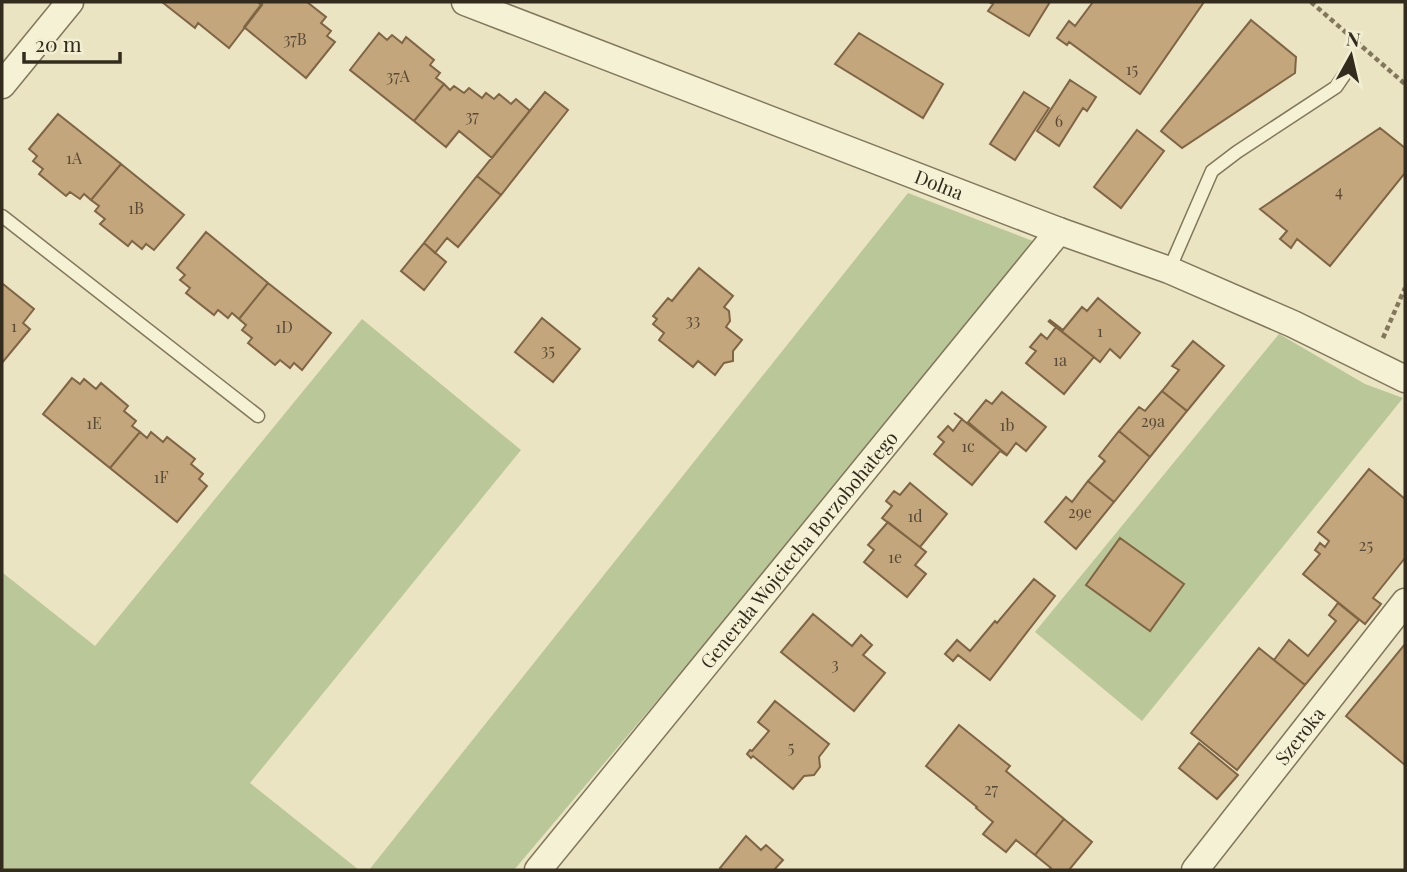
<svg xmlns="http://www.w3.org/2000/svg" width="1407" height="872" font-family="'Playfair Display',serif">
<rect width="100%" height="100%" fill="#eae4c3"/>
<!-- green -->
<path fill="#bac798" d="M908 193 1038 243 891 424 514 870H369Z
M362 319 521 450 250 783 359 870H2V574L3 573 95 646Z
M1279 334 1365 384 1403 398 1142 721 1035 632Z"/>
<!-- building -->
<path fill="#c4a67c" stroke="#7f6544" stroke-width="2" d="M162 2H257L262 5 229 48 198 23 195 28Z
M263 2H307L326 17 321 23 331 31 327 36 335 42 306 78 244 27Z
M989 2H1050L1029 36 988 11 993 4Z
M1093 2H1204L1140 94 1069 42 1067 45 1057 38 1069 21 1075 26Z
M1251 20 1296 57 1295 73 1182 148 1161 131Z
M379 33 387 40 392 35 402 43 406 37 434 60 430 65 440 73 436 78 444 84 414 121 350 70Z
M859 33 943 84 923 118 835 64Z
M1070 80 1096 97 1087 111 1083 108 1059 146 1037 131Z
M444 84 450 90 454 86 464 93 469 88 482 98 486 93 494 99 499 94 511 104 516 99 530 111 492 158 459 131 446 147 414 121Z
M545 92 568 110 501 195 477 176Z
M1024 92 1049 108 1015 160 990 144Z
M58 114 121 164 91 200 84 194 80 199 70 192 66 196 39 174 43 169 33 161 37 156 29 149Z
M1380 128 1405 148V173L1330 266 1297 239 1291 248 1280 239 1287 231 1260 209Z
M1137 130 1164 151 1121 208 1094 187Z
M121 164 184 215 154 250 146 244 142 249 132 241 128 246 100 224 105 219 95 211 99 206 91 200Z
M477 176 501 195 458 247 447 238 435 253 424 243Z
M206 232 268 283 239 319 232 313 228 318 218 310 214 315 186 293 190 288 180 280 185 275 177 268Z
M424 243 446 262 424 290 401 271Z
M699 268 733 296 724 307 729 311 730 321 726 327 742 340 733 351V361L724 363 715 375 698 361 693 367 659 340 664 333 653 324 657 319 653 316 668 298 672 301Z
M268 283 331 333 302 370 294 363 290 368 280 360 275 365 248 343 252 338 242 330 246 325 239 319Z
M3 284 34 309 23 323 30 329 2 363V286Z
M1098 298 1140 333 1120 358 1110 349 1100 362 1049 321 1050 320 1063 330 1082 307 1087 311Z
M542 318 580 349 553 382 515 352Z
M1048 321 1094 357 1064 394 1026 363 1036 351 1030 347 1041 334 1047 339 1056 327Z
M1193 341 1224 366 1187 411 1162 391 1179 370 1172 366Z
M72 378 80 384 84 379 96 389 101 383 128 406 124 411 136 421 132 426 140 432 110 468 43 414Z
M1162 391 1187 411 1150 457 1119 431 1139 407 1145 411Z
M1002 392 1046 427 1026 451 1016 443 1007 455 968 422 986 400 992 404Z
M954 413 1006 454V455L1000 451 972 485 934 454 944 442 938 437 948 426 953 431 962 419Z
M1119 431 1150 457 1114 502 1088 481 1105 461 1099 456Z
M140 432 147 438 151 432 163 442 167 437 195 459 191 464 203 474 199 479 207 486 177 522 110 468Z
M1369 469 1405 499V558L1373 598 1381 604 1365 624 1303 574 1320 554 1315 550 1320 543 1325 547 1329 541 1318 532Z
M1088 481 1114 502 1076 549 1045 522 1066 497 1072 502Z
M910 483 947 514 920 547 882 518 892 506 886 501 894 491 900 495Z
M888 522 926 552 915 565 926 574 907 597 864 562 874 550 868 545Z
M1120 538 1184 584 1150 631 1086 585Z
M1034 579 1055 596 990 680 958 655 953 661 945 654 957 640 970 651 995 621 997 623Z
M1338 603 1359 620 1305 685 1274 660 1289 640 1308 656 1336 621 1329 615Z
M813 614 852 646 861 635 872 645 863 655 885 673 854 711 781 652Z
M1405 644V765L1346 716Z
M1259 648 1305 685 1237 770 1191 733Z
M775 701 829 744 819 757 820 767 814 775 804 776 793 789 753 756 751 758 747 754 750 750 752 751 769 731 758 722Z
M959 725 1010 766 1006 771 1064 819 1035 855 1016 840 1006 852 983 834 993 822 976 808 977 807 926 766Z
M1199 743 1238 775 1217 799 1179 768Z
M1064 819 1092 842 1069 870H1049L1051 868 1035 855Z
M746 836 761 850 766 845 783 860 774 870H723L720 868Z"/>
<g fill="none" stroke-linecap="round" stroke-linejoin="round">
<defs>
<path id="lane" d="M2 216 258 416
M1169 270 1212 171 1237 152 1336 87 1349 68"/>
<g id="street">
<path id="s1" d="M465 2 1059 231 1169 270 1293 324 1405 379"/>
<path d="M2 85 70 2"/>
<path id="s2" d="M538 870 1059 231"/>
<path id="s3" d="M1195 870 1405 602"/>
</g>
</defs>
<!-- lane casing -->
<use href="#lane" stroke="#82765b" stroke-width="15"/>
<!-- street casing -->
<use href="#street" stroke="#82765b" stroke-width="29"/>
<!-- path -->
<path stroke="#82765b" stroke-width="4.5" stroke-dasharray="5 3.5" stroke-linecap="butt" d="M1311 2 1405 84
M1383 338 1405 288"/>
<!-- lane -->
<use href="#lane" stroke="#f5f1d5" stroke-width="12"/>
<!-- street -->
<use href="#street" stroke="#f5f1d5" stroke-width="26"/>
</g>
<g text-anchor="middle" stroke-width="5" stroke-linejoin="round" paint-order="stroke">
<!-- number labels -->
<g font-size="16" fill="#574a36">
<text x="295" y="45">37B</text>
<text x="1132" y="75">15</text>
<text x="398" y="82">37A</text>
<text x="472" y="122">37</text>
<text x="1059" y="127">6</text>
<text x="74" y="164">1A</text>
<text x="1339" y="197">4</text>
<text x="136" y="214">1B</text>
<text x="693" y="326">33</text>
<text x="14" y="332">1</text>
<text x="284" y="333">1D</text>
<text x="1100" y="337">1</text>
<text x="548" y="356">35</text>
<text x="1060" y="366">1a</text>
<text x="1153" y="427">29a</text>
<text x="94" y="429">1E</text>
<text x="1007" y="431">1b</text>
<text x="968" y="452">1c</text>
<text x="161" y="483">1F</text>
<text x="1080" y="518">29e</text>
<text x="915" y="522">1d</text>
<text x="1366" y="551">25</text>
<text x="895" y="563">1e</text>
<text x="835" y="670">3</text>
<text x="791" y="753">5</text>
<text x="991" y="795">27</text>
</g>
<!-- street labels -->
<g font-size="19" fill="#332c1e" stroke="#f2eed2">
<text dy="7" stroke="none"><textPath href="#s1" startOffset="508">Dolna</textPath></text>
<text dy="7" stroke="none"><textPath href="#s2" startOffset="413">Generała Wojciecha Borzobohatego</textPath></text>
<text dy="7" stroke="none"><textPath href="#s3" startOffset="170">Szeroka</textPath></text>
</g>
</g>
<!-- border -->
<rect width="1407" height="872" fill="none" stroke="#332c1e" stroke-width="7"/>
<!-- north arrow -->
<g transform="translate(1351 56) rotate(8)" stroke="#f2eed2" stroke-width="5" paint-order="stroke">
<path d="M0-5L12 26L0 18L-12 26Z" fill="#332c1e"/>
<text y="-10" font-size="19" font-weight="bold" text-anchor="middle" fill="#332c1e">N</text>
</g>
<!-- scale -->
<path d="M24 52v10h96v-10" fill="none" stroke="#332c1e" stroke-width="3.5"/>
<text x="35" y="52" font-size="21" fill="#332c1e" stroke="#f2eed2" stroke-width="5" paint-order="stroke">20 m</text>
</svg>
